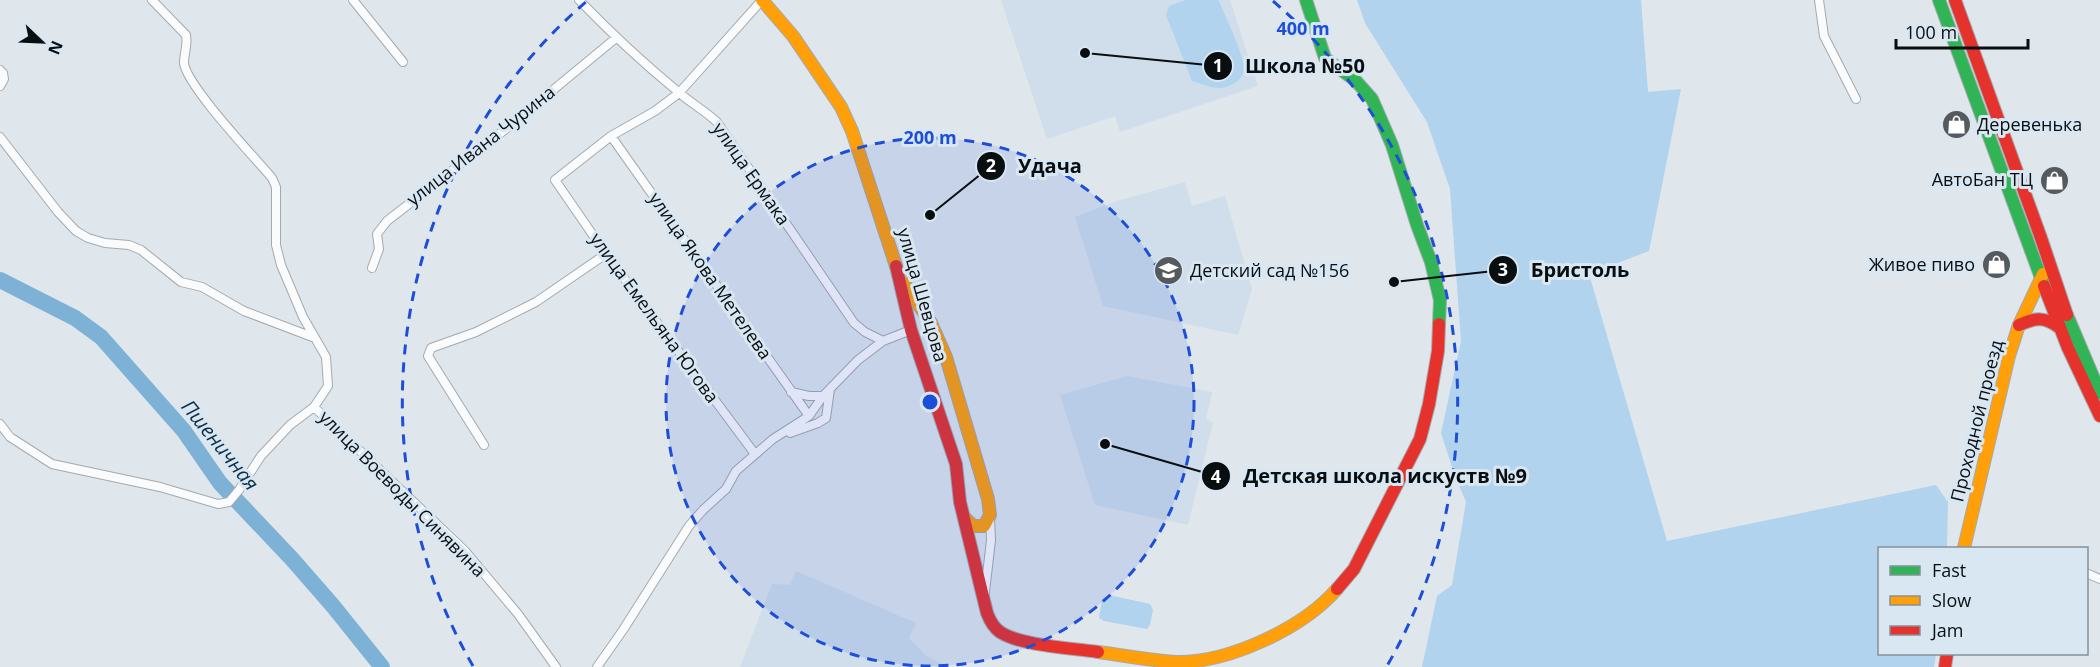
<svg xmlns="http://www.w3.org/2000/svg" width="2100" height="667" font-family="'Open Sans',sans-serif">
<rect width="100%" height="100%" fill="#dfe6ec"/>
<!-- built -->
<path fill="#cfdeea" d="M1001 0H1230L1258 86 1120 132 1115 116 1047 139Z
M1185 182 1192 206 1225 196 1252 289 1238 335 1103 306 1075 217 1117 201Z
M1127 376 1212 392 1206 419 1213 422 1188 525 1095 505 1060 395Z
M796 571 916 623 909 638 926 656 948 667H740L772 584 790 585Z"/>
<!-- green -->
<path fill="#b1d3ed" d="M1186 0H1218L1220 3C1225 17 1245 56 1244 70 1243 80 1229 88 1219 88 1211 88 1200 83 1192 81L1166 15 1169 6Z
M1357 0H1641L1648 92 1681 89 1649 251 1589 274 1667 541 1936 485 1948 502 1947 548H1880V654H1936L1934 667H1422L1437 596 1452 585 1466 502 1454 473 1441 433 1461 341 1450 189 1427 122 1365 23Z
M1109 595 1150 604 1153 610 1150 625 1147 629 1104 621 1099 618 1102 599Z"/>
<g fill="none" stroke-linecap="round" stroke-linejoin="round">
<!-- river -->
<path stroke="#7db1d6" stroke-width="16" d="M0 280 75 318 101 337 184 431 220 483 292 559 333 606 382 667"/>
<defs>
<path id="street" d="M353 0 403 62
M579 0C610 32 642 62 676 90 689 102 704 110 717 122L854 323 865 332 883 341 911 330
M1819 0 1824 36 1856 99
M0 70 3 73 4 79 0 86
M611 136 809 416
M0 137 58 212 76 231 88 238 105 243 129 245 141 250 181 282 202 287 244 311 315 338
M372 268 379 249 377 234 387 221 507 128 616 38
M791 392 809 396H823
M314 407 465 551 518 614 556 667
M0 424 10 437 52 464 160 487 218 504 229 502 239 490 261 456 290 425 314 407 328 386 326 357 303 317 281 265 276 245V187L272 178C255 158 186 85 184 63 184 53 188 45 186 35L152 0
M790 433 818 423 826 418 830 389
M484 445 428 356 431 348 476 332 536 302 606 254
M755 454 606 254 555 180 611 136 655 111 679 93 762 0
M2086 573 2100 579
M985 592 991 540 990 518
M597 667 623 630 689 526 703 510 726 489 736 471 773 439 809 416 823 396 858 360 883 341"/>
<path id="fast" d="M1306 0 1325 58 1356 81 1372 99 1392 145 1417 225 1431 262 1440 300 1439 324
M1939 0 2044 286
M2067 315 2100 393"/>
<path id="slow" d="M762 0 793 36 841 107 852 131 896 266
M904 283 931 323 946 357 988 499 990 515 984 526H973L965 518
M1964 548 2009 356 2019 325 2043 274
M1098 652C1123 655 1151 661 1176 662 1229 663 1303 628 1337 589"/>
<path id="jam" d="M1955 0 2041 238 2067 315
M896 266 911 330 956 464 960 502 987 613C990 621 993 627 1000 632 1022 646 1071 648 1098 652
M2044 286 2068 348 2100 416
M2019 325C2036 317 2045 317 2060 328
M1337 589 1354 569 1420 439 1429 404 1438 351 1439 324
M1945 667 1947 654"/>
</defs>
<!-- street casing -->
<use href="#street" stroke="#a4aaae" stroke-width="10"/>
<!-- fast casing -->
<use href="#fast" stroke="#a4aaae" stroke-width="14"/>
<!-- slow casing -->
<use href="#slow" stroke="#a4aaae" stroke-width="14"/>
<!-- jam casing -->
<use href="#jam" stroke="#a4aaae" stroke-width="14"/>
<!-- street -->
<use href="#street" stroke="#fafbfc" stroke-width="8"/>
<!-- fast -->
<use href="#fast" stroke="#30b455" stroke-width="12"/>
<!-- slow -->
<use href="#slow" stroke="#ff9f0a" stroke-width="12"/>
<!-- jam -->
<use href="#jam" stroke="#e5322d" stroke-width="12"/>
</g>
<!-- distance rings -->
<circle cx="930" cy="402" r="264" fill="#1d4ed8" fill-opacity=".12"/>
<g fill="none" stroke="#1d4ed8" stroke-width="3" stroke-dasharray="10 8">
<circle cx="930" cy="402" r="264"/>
<path d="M473 666A528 528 0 0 1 587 1M1273 1A528 528 0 0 1 1387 666"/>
</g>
<!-- icons -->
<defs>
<symbol id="shop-disc" viewBox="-11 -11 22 22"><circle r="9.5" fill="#545a5e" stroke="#d9e7f2"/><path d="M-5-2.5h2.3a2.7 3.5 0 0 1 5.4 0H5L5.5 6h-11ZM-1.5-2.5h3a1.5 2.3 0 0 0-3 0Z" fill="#fff"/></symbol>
<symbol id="school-disc" viewBox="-11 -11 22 22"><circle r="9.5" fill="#545a5e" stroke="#d9e7f2"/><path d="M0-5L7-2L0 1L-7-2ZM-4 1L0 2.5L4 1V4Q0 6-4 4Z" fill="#fff"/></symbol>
</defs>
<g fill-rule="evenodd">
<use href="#shop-disc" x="1940" y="108" width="33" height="33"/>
<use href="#shop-disc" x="2038" y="164" width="33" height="33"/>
<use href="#shop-disc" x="1980" y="248" width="33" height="33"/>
<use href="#school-disc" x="1152" y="254" width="33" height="33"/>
</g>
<g text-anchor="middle" stroke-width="6" stroke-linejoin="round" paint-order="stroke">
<!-- poi labels -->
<g font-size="18" fill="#090e11" stroke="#d9e7f2" text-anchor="start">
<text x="1977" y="131">Деревенька</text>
<text x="2033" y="186" text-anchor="end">АвтоБан ТЦ</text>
<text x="1975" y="271" text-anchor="end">Живое пиво</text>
<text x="1190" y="277">Детский сад №156</text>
</g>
<!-- street labels -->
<g font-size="18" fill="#090e11" stroke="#d9e7f2">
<text transform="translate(481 146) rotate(-38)" y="6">улица Ивана Чурина</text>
<text transform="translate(751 174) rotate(55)" y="6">улица Ермака</text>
<text transform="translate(710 276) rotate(55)" y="6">улица Якова Метелева</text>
<text transform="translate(922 295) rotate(74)" y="6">улица Шевцова</text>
<text transform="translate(654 318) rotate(54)" y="6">улица Емельяна Югова</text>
<text transform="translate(1977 421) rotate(-76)" y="6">Проходной проезд</text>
<text transform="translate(402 494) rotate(45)" y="6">улица Воеводы Синявина</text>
</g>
<!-- water labels -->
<g font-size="20" font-style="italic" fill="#0e2d43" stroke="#d9e7f2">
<text transform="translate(220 445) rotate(51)" y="7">Пшеничная</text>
</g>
</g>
<circle cx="930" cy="402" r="9" fill="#1d4ed8" stroke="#d9e7f2" stroke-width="3"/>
<g font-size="18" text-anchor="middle" font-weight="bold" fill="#1d4ed8" stroke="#d9e7f2" stroke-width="6" stroke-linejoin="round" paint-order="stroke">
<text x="1303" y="35">400 m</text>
<text x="930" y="144">200 m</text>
</g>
<!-- callouts -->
<path fill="none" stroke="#090e11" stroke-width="2" d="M1085 53L1218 66M930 215L991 166M1394 282L1503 270M1105 444L1216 476"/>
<g fill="#090e11" stroke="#d9e7f2" stroke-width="2">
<circle cx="1085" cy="53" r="6"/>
<circle cx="930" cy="215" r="6"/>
<circle cx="1394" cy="282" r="6"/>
<circle cx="1105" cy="444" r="6"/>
<circle cx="1218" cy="66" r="15"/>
<circle cx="991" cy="166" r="15"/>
<circle cx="1503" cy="270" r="15"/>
<circle cx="1216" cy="476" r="15"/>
</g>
<g font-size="18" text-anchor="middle" font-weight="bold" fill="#fff">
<text x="1218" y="72">1</text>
<text x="991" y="172">2</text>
<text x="1503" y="276">3</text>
<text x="1216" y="483">4</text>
</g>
<g font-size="20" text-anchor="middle" font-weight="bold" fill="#090e11" stroke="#d9e7f2" stroke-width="6" stroke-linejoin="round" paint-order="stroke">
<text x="1305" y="73">Школа №50</text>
<text x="1050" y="173">Удача</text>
<text x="1580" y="277">Бристоль</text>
<text x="1385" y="483">Детская школа искуств №9</text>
</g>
<!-- legend -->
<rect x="1878" y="547" width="210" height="108" fill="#d9e7f2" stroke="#869098" stroke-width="1.5"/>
<rect x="1890" y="566" width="30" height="9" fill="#30b455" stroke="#869098" stroke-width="1.5"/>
<text x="1932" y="577" font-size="18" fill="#090e11">Fast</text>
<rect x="1890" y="596" width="30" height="9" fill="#ff9f0a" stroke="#869098" stroke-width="1.5"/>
<text x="1932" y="607" font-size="18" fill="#090e11">Slow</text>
<rect x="1890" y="626" width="30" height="9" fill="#e5322d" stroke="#869098" stroke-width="1.5"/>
<text x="1932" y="637" font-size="18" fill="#090e11">Jam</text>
<!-- north arrow -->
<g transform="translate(42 42) rotate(113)" stroke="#d9e7f2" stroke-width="4.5" paint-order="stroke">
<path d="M0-4.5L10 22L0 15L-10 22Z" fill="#090e11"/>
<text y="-9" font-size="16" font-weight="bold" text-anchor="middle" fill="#090e11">N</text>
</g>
<!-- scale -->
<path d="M1896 39v9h132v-9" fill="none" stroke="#090e11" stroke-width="3"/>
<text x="1905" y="39" font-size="18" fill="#090e11" stroke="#d9e7f2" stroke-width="4.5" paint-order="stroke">100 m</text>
</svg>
